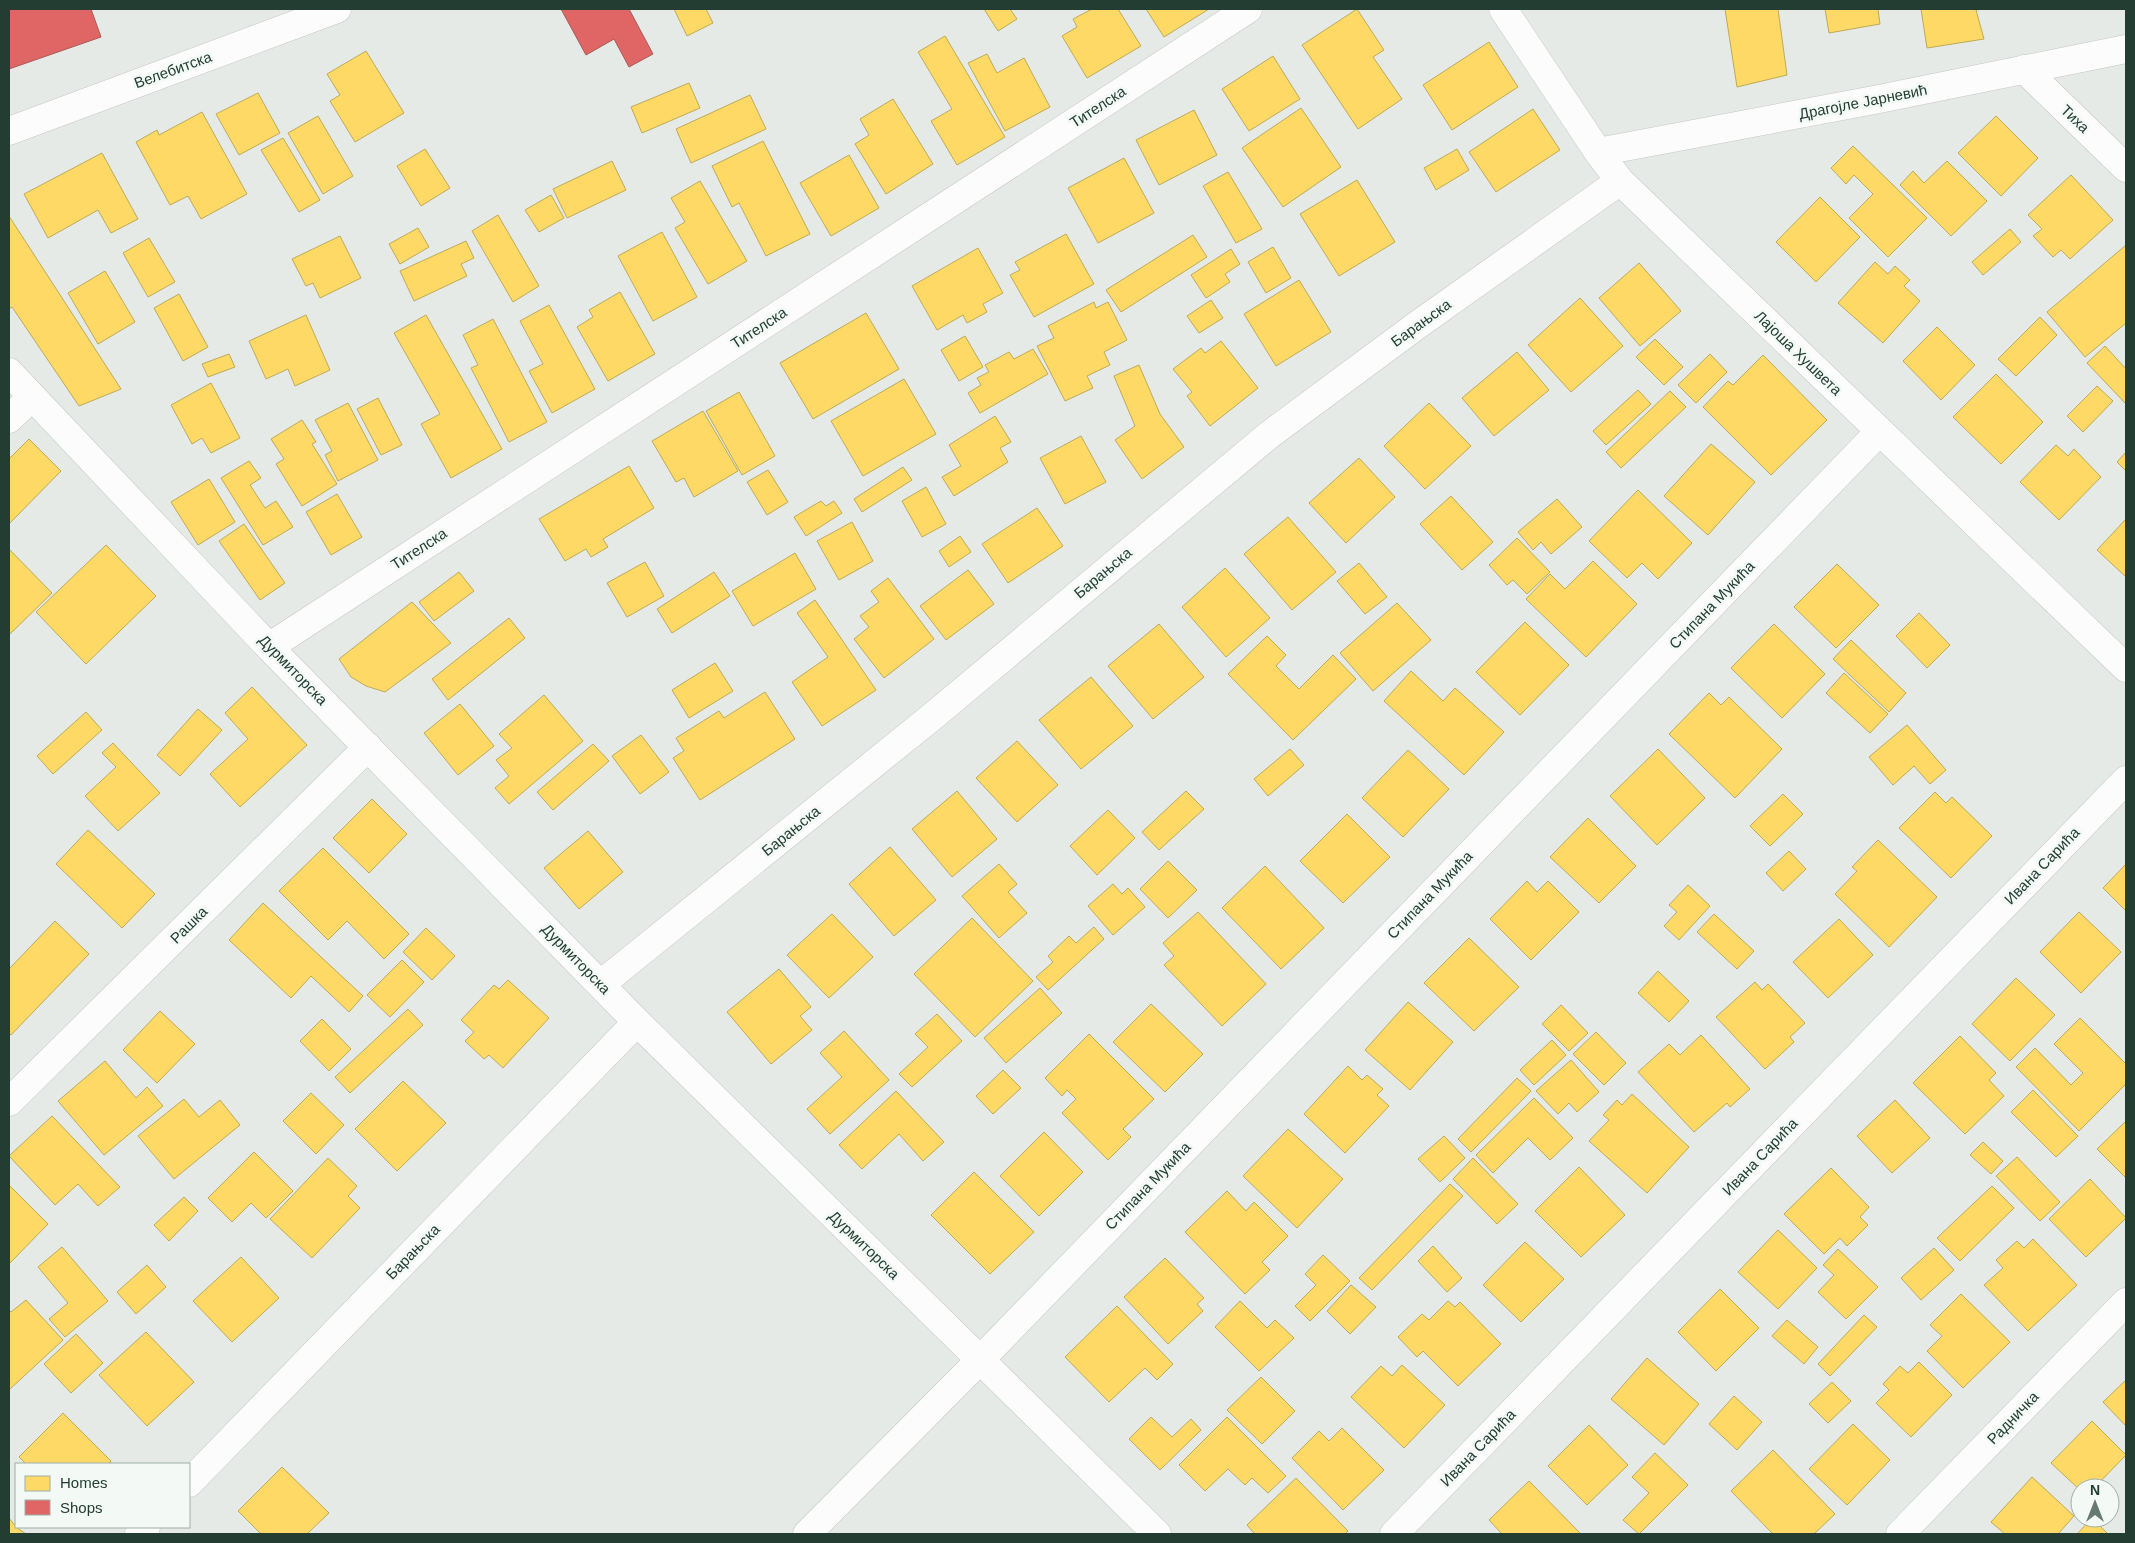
<svg xmlns="http://www.w3.org/2000/svg" width="2135" height="1543" font-family="Arial,sans-serif">
<rect width="100%" height="100%" fill="#e5eae7"/>
<!-- homes -->
<path fill="#ffd966" stroke="#bdaa57" d="M674 9H706L713 23 687 36Z
M984 9H1010L1017 19 998 31Z
M1092 9H1118L1141 46 1087 78 1062 36 1077 27 1073 19Z
M1146 9H1209L1164 37Z
M1357 9 1384 50 1373 57 1402 99 1358 129 1302 45Z
M1725 9H1778L1787 75 1737 87Z
M1825 9H1878L1880 24 1829 33Z
M1921 9H1984L1976 10 1984 39 1927 48Z
M945 36 1005 137 957 165 931 121 952 109 918 52Z
M1489 42 1518 87 1452 130 1423 85Z
M366 51 404 113 355 142 330 101 340 95 327 74Z
M987 54 997 73 1024 58 1050 107 1005 131 968 63Z
M1273 56 1300 99 1249 131 1222 89Z
M689 83 700 108 642 133 631 107Z
M258 93 280 133 239 155 216 114Z
M750 95 766 129 691 163 676 129Z
M893 99 933 164 886 194 855 144 869 135 860 119Z
M1301 108 1341 167 1283 207 1242 148Z
M1533 109 1560 150 1496 192 1469 152Z
M1194 110 1217 155 1159 185 1136 140Z
M202 112 247 194 201 219 188 196 170 205 136 142 157 130 159 135Z
M318 116 353 176 323 194 288 133Z
M1996 116 2038 158 2001 196 1958 153Z
M283 138 320 200 299 212 261 150Z
M763 141 810 234 766 256 739 203 732 207 712 166Z
M1853 146 1927 218 1888 257 1849 218 1873 194 1854 175 1846 184 1831 168Z
M425 149 450 188 421 206 397 166Z
M1457 149 1469 170 1436 190 1424 168Z
M102 153 138 219 111 233 98 210 48 238 24 194Z
M849 155 879 208 831 236 800 183Z
M1124 158 1154 213 1098 243 1068 188Z
M612 161 626 190 567 218 553 189Z
M1947 161 1987 201 1951 236 1900 185 1913 171 1924 183Z
M1228 172 1262 229 1236 243 1203 186Z
M2071 175 2113 220 2070 259 2061 250 2053 257 2033 236 2042 229 2028 215Z
M1357 180 1395 242 1339 276 1300 214Z
M700 181 747 261 708 284 675 228 685 222 671 198Z
M551 195 564 218 539 232 525 210Z
M1820 197 1860 237 1816 282 1776 242Z
M498 215 539 286 513 302 472 231Z
M9 216 121 389 79 406 12 307 9 309Z
M418 228 429 247 400 264 389 244Z
M2010 229 2021 242 1983 275 1972 262Z
M662 232 697 297 653 321 618 256Z
M1066 234 1094 284 1034 317 1010 275 1020 270 1015 262Z
M1193 235 1207 257 1121 312 1106 290Z
M340 236 361 278 320 298 313 283 306 286 292 259Z
M149 238 175 282 148 297 123 253Z
M466 241 474 258 461 264 467 276 414 301 400 271Z
M2126 245V323L2085 357 2047 312Z
M1273 247 1291 278 1266 293 1248 262Z
M978 248 1003 293 983 304 987 312 967 323 963 315 937 330 912 286Z
M1231 249 1240 264 1225 274 1230 282 1206 298 1191 275Z
M1875 262 1888 274 1895 266 1910 280 1904 286 1920 301 1883 343 1838 303Z
M1639 263 1681 311 1640 346 1599 298Z
M105 271 135 322 98 344 68 293Z
M1299 280 1331 332 1276 366 1244 314Z
M620 292 655 354 608 381 577 327 593 317 589 310Z
M179 294 208 347 183 361 154 308Z
M1580 298 1623 346 1571 392 1528 345Z
M1211 300 1223 318 1199 333 1187 316Z
M1094 302 1096 308 1108 302 1127 340 1104 352 1110 365 1087 376 1093 388 1065 401 1037 346 1054 338 1048 326Z
M549 305 595 389 552 413 529 371 543 364 520 321Z
M866 313 899 369 813 419 780 363Z
M306 315 330 370 295 386 288 369 266 379 249 341Z
M426 315 502 449 451 478 421 424 440 414 394 333Z
M2040 317 2057 335 2016 376 1998 359Z
M493 319 547 422 509 442 471 368 478 365 463 335Z
M1937 327 1975 365 1941 400 1903 361Z
M965 336 983 367 959 381 941 350Z
M1655 339 1683 367 1664 385 1636 357Z
M1221 341 1258 388 1210 426 1187 396 1192 392 1173 369 1201 348 1205 353Z
M2105 346 2126 369V404L2087 363Z
M1033 349 1048 374 980 413 968 393 981 385 977 378 989 372 985 365 1009 352 1014 359Z
M1517 352 1549 390 1494 436 1462 398Z
M229 354 235 367 208 377 202 364Z
M1710 354 1727 372 1696 403 1678 385Z
M1763 355 1827 420 1771 475 1703 407 1728 381 1733 385Z
M1139 365 1160 414 1184 447 1142 479 1115 440 1135 426 1114 376Z
M1996 374 2043 422 2001 464 1953 417Z
M904 379 936 434 863 476 831 421Z
M211 383 240 438 211 453 202 438 192 444 171 405Z
M2097 386 2113 401 2083 432 2067 416Z
M1638 390 1651 404 1606 445 1593 431Z
M1670 391 1686 407 1621 468 1606 452Z
M739 392 775 456 742 475 706 411Z
M378 398 402 445 381 455 357 409Z
M348 403 378 460 338 481 325 455 332 451 315 420Z
M1429 403 1471 446 1425 489 1384 446Z
M703 411 738 471 694 497 684 478 676 482 652 441Z
M995 416 1011 442 1000 448 1008 462 954 496 942 477 961 466 949 445Z
M302 420 316 442 312 444 337 484 302 506 276 464 284 459 271 439Z
M1081 436 1106 482 1065 504 1040 458Z
M29 439 61 471 9 524V459Z
M1711 444 1755 482 1708 535 1664 496Z
M2056 445 2068 456 2074 449 2101 477 2059 520 2020 482Z
M2126 452V471L2117 462Z
M1359 458 1395 497 1346 543 1309 503Z
M249 461 261 478 250 485 265 508 276 501 293 527 263 545 221 478Z
M629 466 654 508 603 539 608 547 591 557 586 549 565 561 539 519Z
M903 467 912 480 862 512 854 499Z
M768 470 788 502 767 515 747 482Z
M209 479 235 522 198 545 171 502Z
M926 487 946 524 922 537 902 501Z
M1638 490 1692 543 1658 579 1642 563 1627 578 1589 541Z
M337 494 362 537 331 555 306 512Z
M1451 496 1493 542 1462 570 1420 524Z
M1557 499 1582 527 1551 554 1541 542 1533 550 1518 532Z
M821 501 826 506 834 501 842 513 806 536 794 517Z
M1037 508 1063 546 1008 583 982 544Z
M1288 517 1336 572 1292 610 1244 554Z
M2126 519V577L2097 550Z
M852 522 873 561 839 580 817 541Z
M244 524 285 583 260 600 219 541Z
M960 536 971 552 949 567 939 551Z
M1517 538 1550 572 1527 594 1513 580 1507 585 1489 565Z
M106 545 156 596 86 664 36 612Z
M9 549 52 593 9 635Z
M795 553 816 589 753 626 732 591Z
M1593 561 1637 604 1586 657 1526 599 1550 574 1565 589Z
M645 562 664 596 627 617 607 583Z
M1359 563 1387 597 1365 614 1337 581Z
M1837 564 1879 605 1836 648 1794 607Z
M1225 568 1270 618 1226 657 1182 607Z
M968 570 994 604 946 640 920 606Z
M459 572 474 591 434 621 419 602Z
M714 572 730 596 672 633 657 609Z
M888 578 934 639 884 678 854 639 869 627 860 616 879 602 871 591Z
M815 600 876 690 822 726 792 682 828 657 797 613Z
M412 602 451 643 385 692 366 686 351 677 339 659Z
M1397 603 1431 640 1373 691 1340 653Z
M1919 613 1950 645 1927 668 1896 636Z
M509 618 525 638 448 700 432 679Z
M1525 622 1569 665 1520 715 1476 672Z
M1159 624 1204 677 1153 719 1108 666Z
M1774 624 1825 674 1782 718 1731 668Z
M1267 636 1286 655 1276 666 1299 689 1333 655 1356 679 1293 740 1228 674Z
M1851 640 1906 693 1889 712 1833 659Z
M715 663 733 691 689 718 672 690Z
M1411 671 1443 701 1455 688 1504 732 1464 775 1384 701Z
M1844 673 1888 714 1870 733 1826 693Z
M1091 677 1133 726 1081 769 1039 720Z
M252 687 307 745 240 807 210 774 248 739 225 713Z
M765 692 795 739 700 800 673 758 684 751 676 738 719 711 724 718Z
M1709 693 1721 705 1729 697 1782 749 1735 798 1669 734Z
M544 695 583 741 509 804 495 788 509 776 496 760 512 748 499 734Z
M460 704 494 746 458 775 424 733Z
M198 709 222 730 180 776 157 755Z
M86 712 102 730 53 774 37 756Z
M1907 725 1946 770 1930 784 1914 766 1893 785 1869 757Z
M641 735 669 772 640 794 612 756Z
M1017 741 1058 785 1017 822 976 778Z
M113 743 160 793 118 831 85 796 116 767 102 753Z
M593 744 609 761 553 810 537 792Z
M1290 749 1304 765 1268 796 1254 779Z
M1658 749 1705 798 1657 845 1610 796Z
M1408 750 1449 789 1403 837 1362 798Z
M957 791 997 839 952 877 912 829Z
M1186 791 1204 809 1159 850 1142 832Z
M1935 792 1946 803 1952 797 1992 836 1951 878 1899 828Z
M1783 794 1803 814 1770 846 1750 826Z
M372 799 407 834 369 873 333 838Z
M1108 810 1135 838 1097 875 1070 846Z
M1347 814 1390 857 1343 903 1300 861Z
M1588 818 1636 866 1599 903 1550 857Z
M88 830 155 894 122 928 56 864Z
M588 831 623 872 579 909 544 868Z
M1878 840 1937 897 1889 947 1835 894 1857 871 1852 867Z
M890 847 936 900 894 936 849 884Z
M323 848 409 934 384 959 347 921 328 940 279 891Z
M1789 851 1806 869 1783 891 1766 873Z
M1168 861 1197 890 1168 918 1140 889Z
M999 864 1017 884 1008 892 1027 913 999 938 962 896Z
M2126 864V911L2103 888Z
M1265 866 1324 928 1281 969 1222 908Z
M1527 881 1537 892 1548 881 1579 912 1531 960 1490 919Z
M1113 884 1122 894 1128 888 1145 907 1113 935 1088 906Z
M1688 885 1710 906 1679 940 1664 926 1677 912 1669 905Z
M263 903 363 996 349 1012 311 976 291 998 229 940Z
M1198 912 1266 984 1222 1026 1164 965 1174 956 1163 943Z
M2079 912 2121 952 2081 993 2040 952Z
M832 914 873 957 829 998 787 955Z
M1714 914 1754 951 1737 969 1697 932Z
M972 918 1033 981 975 1037 914 974Z
M1839 919 1873 955 1828 998 1793 962Z
M55 921 89 954 11 1035 9 1033V969Z
M1094 927 1104 939 1048 990 1036 977 1053 962 1048 956 1069 936 1076 943Z
M426 928 455 956 432 980 403 952Z
M1469 938 1519 987 1474 1031 1424 983Z
M402 960 424 982 390 1017 367 995Z
M779 969 811 1007 800 1016 812 1030 771 1064 727 1012Z
M1658 971 1689 1001 1669 1022 1638 993Z
M2016 978 2055 1015 2010 1061 1972 1024Z
M508 980 549 1018 503 1068 489 1055 484 1059 465 1041 474 1032 461 1020 494 985 499 989Z
M1755 982 1762 990 1768 984 1805 1023 1790 1037 1794 1042 1765 1069 1716 1017Z
M1040 988 1062 1013 1006 1063 984 1038Z
M1408 1002 1453 1042 1410 1090 1365 1050Z
M1151 1004 1203 1054 1165 1092 1113 1042Z
M1561 1005 1588 1033 1569 1051 1542 1024Z
M408 1009 423 1025 350 1093 335 1077Z
M160 1011 195 1044 157 1083 123 1050Z
M937 1014 962 1041 912 1087 899 1074 928 1047 915 1034Z
M2080 1018 2126 1064V1084L2079 1131 2016 1067 2035 1048 2071 1085 2083 1073 2054 1044Z
M322 1019 351 1049 329 1071 300 1041Z
M844 1031 889 1080 830 1134 807 1109 842 1077 820 1053Z
M1596 1032 1626 1063 1604 1085 1573 1054Z
M1089 1034 1154 1099 1123 1129 1131 1137 1108 1160 1062 1113 1076 1099 1067 1090 1062 1096 1045 1078Z
M1701 1035 1750 1089 1730 1107 1727 1103 1694 1132 1638 1072 1669 1044 1680 1055Z
M1960 1036 1996 1073 1989 1080 2004 1096 1965 1134 1913 1083Z
M1552 1040 1566 1055 1534 1085 1520 1070Z
M1571 1060 1599 1092 1577 1112 1569 1103 1558 1114 1536 1091Z
M105 1061 136 1098 147 1087 163 1106 104 1155 58 1101Z
M1348 1066 1362 1080 1367 1075 1383 1089 1377 1095 1389 1106 1345 1153 1304 1114Z
M1003 1070 1021 1088 993 1114 976 1096Z
M1517 1078 1531 1091 1471 1152 1458 1139Z
M403 1081 446 1123 397 1171 355 1129Z
M2033 1090 2078 1136 2056 1157 2011 1112Z
M896 1091 944 1142 923 1161 899 1134 862 1169 839 1145Z
M311 1093 344 1125 316 1154 283 1121Z
M1632 1094 1689 1147 1647 1193 1589 1141 1609 1120 1603 1115 1617 1100 1622 1105Z
M1534 1098 1573 1138 1550 1160 1528 1138 1493 1173 1476 1155Z
M184 1099 199 1117 220 1100 240 1125 174 1179 138 1136Z
M1895 1100 1930 1138 1892 1173 1857 1136Z
M52 1116 120 1187 98 1206 78 1184 55 1205 9 1156Z
M2126 1121V1178L2097 1149Z
M1288 1129 1343 1179 1297 1228 1243 1176Z
M1044 1132 1083 1172 1039 1216 1000 1176Z
M1444 1136 1465 1158 1440 1182 1418 1159Z
M1983 1142 2003 1161 1991 1174 1970 1155Z
M254 1152 293 1191 266 1218 251 1203 232 1222 208 1198Z
M2017 1157 2060 1202 2040 1221 1996 1176Z
M328 1158 357 1186 348 1196 360 1208 312 1258 270 1219Z
M1473 1158 1518 1204 1497 1224 1453 1179Z
M1579 1167 1625 1215 1581 1257 1535 1211Z
M1831 1168 1869 1207 1860 1217 1868 1225 1847 1246 1840 1238 1824 1254 1784 1214Z
M974 1172 1034 1232 990 1274 931 1215Z
M2090 1179 2126 1218 2086 1257 2049 1219Z
M1450 1184 1463 1196 1372 1290 1359 1278Z
M9 1185 48 1224 9 1264Z
M1992 1186 2014 1208 1960 1261 1937 1238Z
M1227 1191 1246 1211 1254 1202 1288 1236 1262 1262 1270 1270 1245 1294 1185 1232Z
M184 1197 198 1211 169 1241 154 1225Z
M1778 1230 1817 1268 1778 1309 1738 1272Z
M2033 1239 2077 1285 2028 1331 1984 1285 2003 1268 1996 1260 2017 1241 2024 1248Z
M1525 1242 1564 1279 1521 1322 1483 1285Z
M1433 1246 1462 1278 1447 1292 1418 1261Z
M62 1247 108 1301 65 1337 49 1319 68 1303 38 1267Z
M1934 1248 1954 1270 1921 1300 1901 1278Z
M1838 1249 1878 1287 1846 1319 1818 1292 1834 1275 1823 1265Z
M1323 1255 1350 1281 1310 1321 1295 1306 1316 1285 1305 1274Z
M241 1257 279 1298 232 1342 193 1301Z
M1165 1258 1204 1298 1197 1304 1203 1311 1168 1344 1124 1297Z
M147 1265 166 1287 136 1314 117 1292Z
M1351 1285 1376 1307 1350 1334 1327 1311Z
M1720 1289 1759 1328 1716 1371 1678 1332Z
M1961 1294 2010 1342 1963 1388 1927 1351 1942 1336 1930 1325Z
M26 1300 63 1340 9 1390V1310L11 1312Z
M1240 1301 1267 1328 1275 1320 1294 1338 1259 1371 1215 1327Z
M1448 1301 1455 1307 1460 1302 1501 1344 1458 1386 1423 1351 1417 1357 1398 1337 1422 1314 1429 1320Z
M1117 1306 1173 1364 1157 1380 1145 1368 1109 1402 1065 1357Z
M1864 1315 1877 1327 1830 1376 1818 1364Z
M1787 1320 1818 1347 1804 1364 1772 1336Z
M146 1332 194 1382 147 1426 99 1375Z
M76 1334 103 1363 71 1393 44 1364Z
M1647 1358 1699 1404 1664 1445 1611 1399Z
M1919 1362 1952 1395 1911 1437 1876 1403 1889 1390 1883 1384 1900 1366 1908 1373Z
M1402 1365 1445 1405 1404 1448 1351 1397 1381 1366 1392 1376Z
M1261 1377 1295 1411 1262 1444 1227 1410Z
M2126 1380V1426L2103 1402Z
M1832 1382 1851 1401 1828 1423 1809 1404Z
M1734 1396 1762 1422 1737 1450 1709 1424Z
M63 1413 111 1461 109 1464H26L19 1457Z
M1151 1417 1172 1437 1191 1419 1201 1430 1160 1470 1129 1439Z
M1227 1417 1286 1476 1268 1493 1252 1478 1245 1485 1228 1469 1205 1491 1179 1465Z
M2092 1421 2126 1455 2094 1488H2080V1490L2051 1463Z
M1853 1424 1890 1460 1847 1505 1809 1469Z
M1589 1425 1628 1465 1587 1505 1548 1466Z
M1342 1428 1384 1470 1343 1510 1292 1458 1319 1431 1329 1441Z
M1773 1450 1835 1514 1814 1534H1773L1731 1491Z
M1655 1453 1688 1485 1639 1534 1623 1520 1649 1493 1632 1477Z
M282 1467 329 1513 307 1534H261L238 1511Z
M2032 1477 2074 1516 2059 1533 2061 1534H2005L1991 1522Z
M1296 1478 1348 1531 1345 1534H1253L1254 1533 1247 1525Z
M1529 1481 1581 1534H1502L1489 1520Z
M9 1518 16 1527 26 1534H9Z
M2092 1518 2108 1534H2077Z"/>
<!-- shops -->
<path fill="#e06666" stroke="#a75a57" d="M9 9H91L101 37 9 69Z
M561 9H629L653 54 629 67 614 39 586 55Z"/>
<g fill="none" stroke-linecap="round" stroke-linejoin="round">
<defs>
<path id="minor" d="M1503 9 1598 152 1620 181 2126 668
M2024 69 2126 168
M1598 152 1874 100 2126 49
M9 372 269 647 637 1022 1157 1534
M9 419 32 397
M269 647 1248 9
M601 984 933 716 1269 435 1416 326 1620 181
M9 1102 368 747
M189 1483 637 1022
M139 1534 146 1527
M807 1534 981 1359 1879 432
M1394 1534 2126 780
M1900 1534 2126 1302"/>
<path id="tertiary" d="M9 131 337 9"/>
</defs>
<!-- minor casing -->
<use href="#minor" stroke="#c2c7c4" stroke-width="29"/>
<!-- tertiary casing -->
<use href="#tertiary" stroke="#c2c7c4" stroke-width="29"/>
<!-- minor -->
<use href="#minor" stroke="#fbfcfb" stroke-width="28"/>
<!-- tertiary -->
<use href="#tertiary" stroke="#fbfcfb" stroke-width="28"/>
</g>
<g text-anchor="middle" stroke-width="5" stroke-linejoin="round" paint-order="stroke">
<!-- street labels -->
<g font-size="15" fill="#233d33" stroke="#f3f9f5">
<text transform="translate(173 70) rotate(-20)" y="5">Велебитска</text>
<text transform="translate(1863 102) rotate(-11)" y="5">Драгојле Јарневић</text>
<text transform="translate(1098 107) rotate(-33)" y="5">Тителска</text>
<text transform="translate(2075 119) rotate(44)" y="5">Тиха</text>
<text transform="translate(1421 323) rotate(-36)" y="5">Барањска</text>
<text transform="translate(759 328) rotate(-33)" y="5">Тителска</text>
<text transform="translate(1798 353) rotate(44)" y="5">Лајоша Хушвета</text>
<text transform="translate(419 549) rotate(-33)" y="5">Тителска</text>
<text transform="translate(1103 573) rotate(-40)" y="5">Барањска</text>
<text transform="translate(1712 605) rotate(-46)" y="5">Стипана Мукића</text>
<text transform="translate(293 670) rotate(46)" y="5">Дурмиторска</text>
<text transform="translate(791 831) rotate(-39)" y="5">Барањска</text>
<text transform="translate(2042 866) rotate(-46)" y="5">Ивана Сарића</text>
<text transform="translate(1430 895) rotate(-46)" y="5">Стипана Мукића</text>
<text transform="translate(189 925) rotate(-45)" y="5">Рашка</text>
<text transform="translate(576 959) rotate(46)" y="5">Дурмиторска</text>
<text transform="translate(1760 1157) rotate(-46)" y="5">Ивана Сарића</text>
<text transform="translate(1148 1186) rotate(-46)" y="5">Стипана Мукића</text>
<text transform="translate(864 1245) rotate(44)" y="5">Дурмиторска</text>
<text transform="translate(413 1252) rotate(-46)" y="5">Барањска</text>
<text transform="translate(2013 1418) rotate(-46)" y="5">Радничка</text>
<text transform="translate(1478 1448) rotate(-46)" y="5">Ивана Сарића</text>
</g>
</g>
<!-- border -->
<rect width="2135" height="1543" fill="none" stroke="#233d33" stroke-width="20"/>
<!-- legend -->
<rect x="15" y="1463" width="175" height="65" fill="#f3f9f5" stroke="#a0aea7"/>
<rect x="25" y="1476" width="25" height="15" fill="#ffd966" stroke="#a0aea7"/>
<text x="60" y="1488" font-size="15" fill="#233d33">Homes</text>
<rect x="25" y="1500" width="25" height="15" fill="#e06666" stroke="#a0aea7"/>
<text x="60" y="1513" font-size="15" fill="#233d33">Shops</text>
<!-- north arrow -->
<g transform="translate(2095 1503)"><circle r="24" fill="#f3f9f5" stroke="#a0aea7"/>
<path d="M0-4L9 19L0 12L-9 19Z" fill="#677a72"/>
<text y="-8" font-size="14" font-weight="bold" text-anchor="middle" fill="#233d33">N</text>
</g>
</svg>
